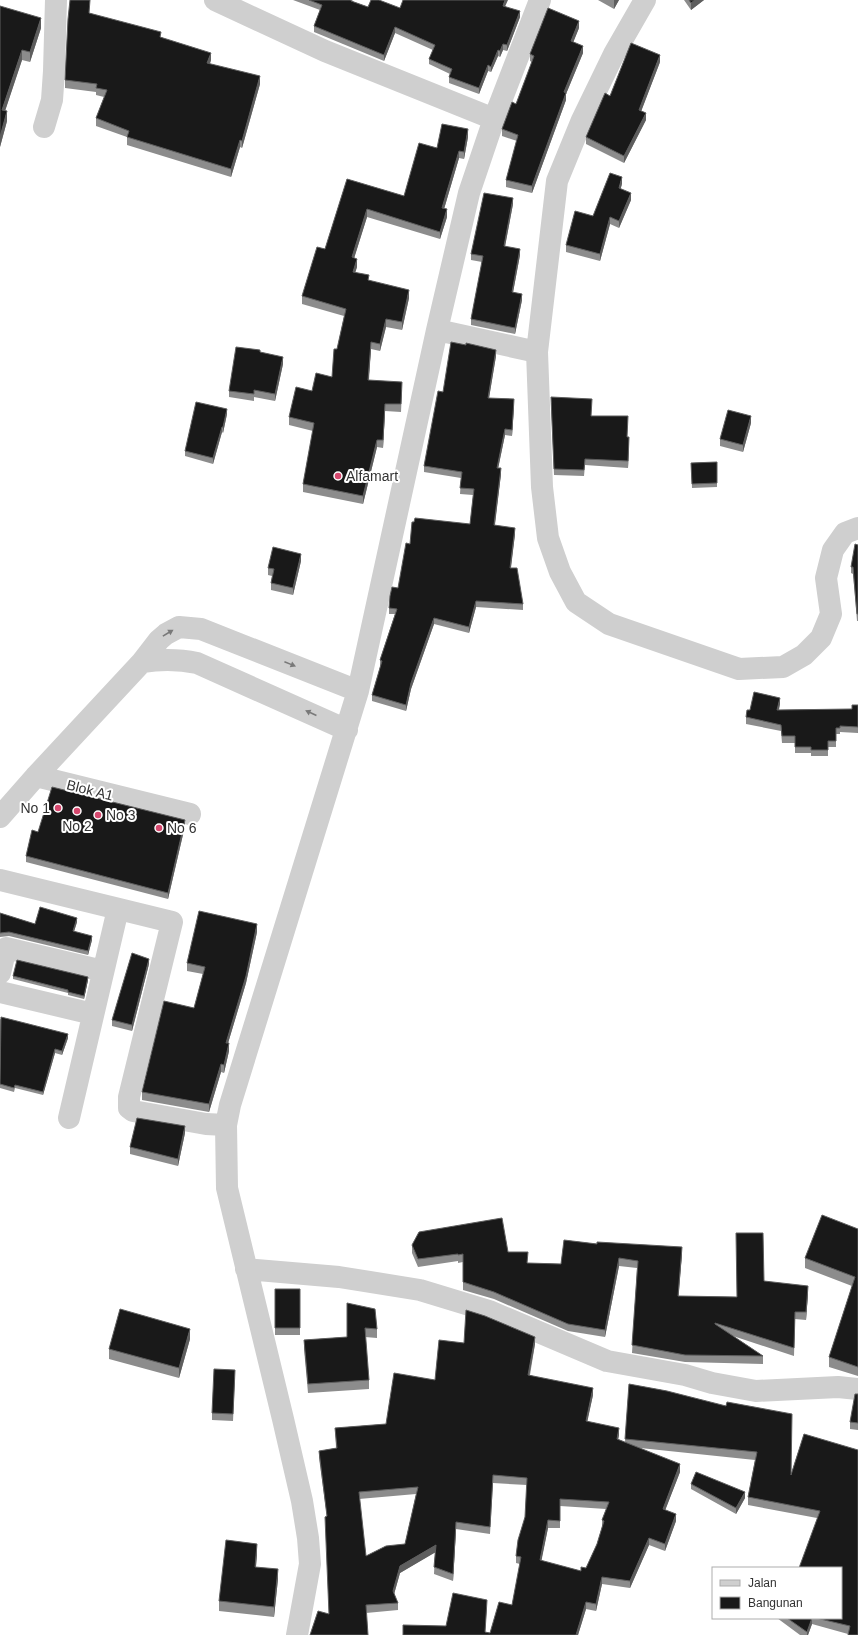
<svg xmlns="http://www.w3.org/2000/svg" width="858" height="1635" font-family="Arial,sans-serif">
<rect width="100%" height="100%" fill="#fff"/>
<g fill="none" stroke-linecap="round" stroke-linejoin="round">
<!-- minor -->
<path stroke="#cfcfcf" stroke-width="22" d="M215 0 325 51 494 119
M645 0 614 54 582 120 557 181 537 352 542 487 548 538 560 572 576 602 609 624 739 669 783 667 804 655 821 638 831 614 826 578 833 550 845 533 858 528
M44 127 52 100 54 71 56 0
M437 330 537 352
M142 662C162 659 178 659 197 663L347 730
M36 776 190 814
M0 817 36 776 142 662 159 640 166 634 179 627 201 629 358 691
M0 880 172 922 129 1097V1108L133 1111 206 1124 226 1125
M0 973 6 948 103 971
M0 992 93 1014
M69 1118 118 909
M246 1269 339 1277 420 1290 489 1311 607 1361 685 1375 712 1383 756 1391 838 1387 858 1389
M297 1635 310 1564 308 1538 302 1501 283 1419 227 1188 226 1125 230 1105 358 691 437 330 469 193 494 119 540 0"/>
</g>
<!-- wall -->
<path fill="#8c8c8c" fill-rule="evenodd" d="M293 0H353L352 1 368 7 400 8 505 6 520 17 507 51 503 50 500 57 498 56 491 72 488 71 479 94 449 83V77L450 74 429 64V59L433 50 395 33 384 61 314 32V26L320 10Z
M598 0H619L614 9Z
M684 0H704L691 10Z
M0 6 41 28 30 62 22 60 5 111 7 121 0 147Z
M90 13 161 37 211 60 210 64 260 84 242 148 240 147 231 177 127 145V137L96 126V118L104 97 96 95V92L65 88V80Z
M579 28 573 42 583 53 566 94V100L532 193 506 187V180L517 141 502 136V129L516 104 532 62 530 61V54Z
M660 62 641 111 646 120 624 163 586 144V137L610 96Z
M468 137 464 159 459 158 444 209 447 217 440 239 367 217 354 258 357 267 355 272 369 281 409 298 402 330 386 327 380 351 371 349 369 380 402 390 401 412 385 411 383 448 377 447 363 504 303 492V484L313 431 289 425V417L312 391 332 377 337 349 344 316 302 304V296L325 249 347 179 404 196 437 148Z
M622 184 620 189 631 200 619 228 610 224 600 261 566 252V245Z
M513 204 505 246 520 255 513 292 522 300 515 334 471 325V319L482 262 471 260V254Z
M260 352 283 364 275 401 254 397V401L229 397V391Z
M496 356 489 398 514 405 512 436 505 435 498 468 501 474 495 525 515 534 511 568 523 604V610L476 607 469 633 434 624 411 689 406 711 372 701V695L380 667V660L395 614H389V608L398 588 410 544 470 524 473 495 460 494 461 478 424 472V466L443 392Z
M551 403 592 416 628 437 629 444 628 468 585 465 584 476 554 475Z
M227 414 223 433 222 432 213 464 185 456V451Z
M751 423 743 452 720 446V439Z
M717 462V487L692 488 691 463Z
M858 545V621H857L853 574 851 573V567Z
M301 561 293 595 271 590V583L272 576 268 575V568Z
M780 704 779 710 852 709 858 705V733L840 732V734H836V747H828V756H811V753H795V743H782L781 731 746 724V717L750 710Z
M185 826 168 899 26 862V856L38 832Z
M0 913 35 924 77 922 74 931 92 940 88 955 9 936 0 937Z
M257 932 246 983 228 1043 229 1051 224 1073 221 1072 209 1112 142 1100V1092L194 1008 203 974 187 971V963Z
M149 964 132 1031 112 1026V1020Z
M13 976 88 980 84 999 68 995V993L13 979Z
M0 1019 68 1038 62 1055 55 1053 43 1095 15 1088 14 1092 0 1088Z
M185 1133 178 1166 130 1154V1147Z
M858 1229V1376L829 1367V1357L852 1286 805 1268V1258Z
M564 1240 682 1254 678 1296 737 1297 764 1281 808 1294 806 1320 795 1319 794 1356 733 1336 763 1356V1364L685 1362 632 1353 637 1268 619 1266 605 1337 568 1331 494 1299 463 1290V1262L458 1263V1261L418 1267 412 1253V1245L508 1252 528 1263 561 1264Z
M275 1289H300V1335H275Z
M347 1303 377 1329V1338L365 1337 369 1380V1389L308 1393 304 1349V1340L347 1337Z
M190 1339 179 1378 109 1359V1349Z
M464 1343 535 1344 530 1375 593 1395 587 1421 619 1435 618 1439 625 1442 629 1384 667 1391 791 1474 804 1434 858 1635 848 1634 812 1624 808 1635H800L777 1618H841L817 1518 748 1505V1497L755 1460 640 1448 680 1472 665 1510 676 1521 665 1551 649 1545 630 1588 602 1584 596 1611 586 1609 578 1635H403L446 1626 487 1607 485 1632 490 1633 512 1605 520 1564 516 1563V1556L525 1517 527 1485 493 1483 490 1534 456 1529 453 1581 434 1574 435 1552 400 1573 394 1594 398 1603V1610L366 1613 329 1614 327 1517 319 1458V1451L336 1448 335 1428 386 1424 435 1380ZM416 1494 405 1544 366 1556 359 1499ZM560 1506 606 1509 602 1520V1527L597 1544 586 1568 581 1571 541 1561 548 1528H560Z
M235 1377 233 1421 212 1420V1413Z
M858 1394V1430L850 1429V1422Z
M691 1484 745 1498 736 1514 691 1489Z
M257 1554 256 1567 278 1579 274 1617 219 1611V1601Z"/>
<!-- shaded-wall -->
<path fill="#5e5e5e" d="M505 0H508L503 11V6Z
M614 0H619L614 9Z
M695 0H704L691 10V3Z
M520 11V17L507 51V45Z
M41 18V28L30 62V52Z
M579 21V28L571 48V41Z
M395 27V33L384 61V55Z
M503 44V50L500 57V51Z
M583 46V53L566 94V100L532 193V186L564 92Z
M22 50V60L2 120V110Z
M498 50V56L491 72V67Z
M211 53V60L207 71V63Z
M660 55V62L639 117V110Z
M488 65V71L479 94V88Z
M260 76V84L242 148V141Z
M7 111V121L0 147V137Z
M646 113V120L624 163V156Z
M468 129V137L464 159V152Z
M240 140V147L231 177V169Z
M459 151V158L442 216V208Z
M622 177V184L619 195V188Z
M631 193V200L619 228V221Z
M513 198V204L504 252V246Z
M367 209V217L352 265V257Z
M447 209V217L440 239V232Z
M610 217V224L600 261V254Z
M520 249V255L512 298V292Z
M357 259V267L353 280V272Z
M409 290V298L402 330V322Z
M522 294V300L515 334V328Z
M386 319V327L380 351V344Z
M371 342V349L368 388V380Z
M496 350V356L488 404V398Z
M283 357V364L275 401V394Z
M514 399V405L512 436V430Z
M385 404V411L383 448V440Z
M227 409V414L223 433V427Z
M751 416V423L743 452V445Z
M222 427V432L213 464V458Z
M505 429V435L497 474V468Z
M629 437V444L628 468V461Z
M377 440V447L363 504V496Z
M501 468V474L494 531V525Z
M515 528V534L510 574V568Z
M301 554V561L293 595V588Z
M476 601V607L469 633V627Z
M434 618V624L411 689 406 711V705L411 683Z
M780 698V704L777 716V710Z
M185 820V826L168 899V893Z
M77 918V922L73 935V931Z
M257 924V932L246 983 226 1050V1043Z
M92 936V940L88 955V951Z
M149 959V964L132 1031V1025Z
M88 977V980L84 999V996Z
M68 1034V1038L62 1055V1051Z
M229 1043V1051L224 1073V1065Z
M55 1049V1053L43 1095V1092Z
M221 1064V1072L209 1112V1104Z
M185 1126V1133L178 1166V1159Z
M682 1247V1254L678 1304V1296Z
M619 1258V1266L605 1337V1330Z
M808 1286V1294L806 1320V1312Z
M190 1329V1339L179 1378V1368Z
M535 1337V1344L528 1382V1375Z
M593 1388V1395L586 1428V1421Z
M619 1428V1435L617 1446V1439Z
M680 1464V1472L663 1516V1509Z
M745 1492V1498L736 1514V1508Z
M676 1514V1521L665 1551V1544Z
M548 1520V1528L540 1568V1560Z
M456 1522V1529L453 1581V1574Z
M649 1538V1545L630 1588V1581Z
M257 1544V1554L255 1577V1567Z
M436 1545V1552L400 1573 393 1598V1591L400 1566Z
M278 1569V1579L274 1617V1607Z
M602 1577V1584L596 1611V1604Z
M586 1602V1609L578 1635H576Z
M812 1618V1624L808 1635H807V1632Z"/>
<!-- building -->
<path fill="#191919" stroke="#5e5e5e" fill-rule="evenodd" d="M70 0H90L89 13 161 32 160 37 211 53 207 63 260 76 242 141 240 140 231 169 127 137 129 131 96 118 107 90 96 88 97 84 65 80 68 19Z
M309 0H351V1L368 7 371 0H379L400 8 403 0H505L503 6 520 11 507 45 503 44 500 51 498 50 491 67 488 65 479 88 449 77 452 69 429 59 435 45 395 27 384 55 314 26 322 5Z
M689 0H695L691 3Z
M0 6 41 18 30 52 22 50 2 110 7 111 0 137Z
M548 8 579 21 571 41 583 46 564 92 566 93 532 186 506 180 518 135 502 129 512 102 516 104 534 56 530 54Z
M631 43 660 55 639 110 646 113 624 156 586 137 605 93 610 96Z
M442 124 468 129 464 152 459 151 442 208 447 209 440 232 367 209 352 257 357 259 353 272 369 275 368 280 409 290 402 322 386 319 380 344 371 342 368 380 402 382 401 404H385L383 440H377L363 496 303 484 314 423 289 417 296 387 312 391 316 373 332 377 334 349H337L346 309 302 296 317 247 325 249 347 179 404 196 419 143 437 148Z
M610 173 622 177 619 188 631 193 619 221 610 217 600 254 566 245 575 211 593 216Z
M484 193 513 198 504 246 520 249 512 292 522 294 515 328 471 319 483 256 471 254Z
M451 342 466 345V343L496 350 488 398 514 399 512 430 505 429 497 468H501L494 525 515 528 510 568H517L523 604 476 601 469 627 434 618 411 683 406 705 372 695 382 661 380 660 397 609 389 608 390 596 392 587 398 588 406 543 410 544 412 522H414L415 518 470 524 474 489 460 488 462 472 424 466 438 391 443 392Z
M236 347 260 350V352L283 357 275 394 254 390V394L229 391Z
M551 397 592 399 591 416H628L627 437H629L628 461 585 459 584 470 554 469Z
M196 402 227 409 223 427H222L213 458 185 451Z
M728 410 751 416 743 445 720 439Z
M717 462V483L692 484 691 463Z
M855 544 858 545V614H857L853 567H851Z
M273 547 301 554 293 588 271 583 274 569 268 568Z
M754 692 780 698 777 710 852 709V705H858V727L840 726V728H836V741H828V750H811V747H795V736H782L781 725 746 717 747 710H750Z
M52 787 185 820 168 893 26 856 32 830 38 832Z
M40 907 77 918 73 931 92 936 88 951 9 932 0 933V913L35 924Z
M199 911 257 924 246 976 226 1043H229L224 1065 221 1064 209 1104 142 1092 164 1001 194 1008 205 967 187 963Z
M132 953 149 959 132 1025 112 1020Z
M17 960 88 977 84 996 68 992V990L13 976Z
M1 1017 68 1034 62 1051 55 1049 43 1092 15 1085 14 1088 0 1084Z
M137 1118 185 1126 178 1159 130 1147Z
M822 1215 858 1229V1367L829 1357 855 1277 805 1258Z
M502 1218 508 1252H528L527 1263 561 1264 564 1240 597 1244V1242L682 1247 678 1296 737 1297 736 1233H763L764 1281 808 1286 806 1312H795L794 1348 715 1323V1324L763 1356 685 1355 632 1345 638 1261 619 1258 605 1330 568 1324 494 1292 463 1282V1254L458 1255V1254L418 1259 412 1245 419 1232Z
M275 1289H300V1328H275Z
M347 1303 375 1309 377 1329 365 1328 369 1380 308 1384 304 1340 347 1337Z
M120 1309 190 1329 179 1368 109 1349Z
M466 1310 485 1316 535 1337 528 1375 593 1388 586 1421 619 1428 617 1439 680 1464 663 1509 676 1514 665 1544 649 1538 630 1581 602 1577 596 1604 586 1602 576 1635H403V1625L446 1626 453 1593 487 1600 485 1632 490 1633 499 1602 512 1605 521 1557 516 1556 518 1540 525 1517 527 1478 493 1475 490 1527 456 1522 453 1574 434 1567 436 1545 400 1566 393 1591 398 1603 366 1605 368 1635H310L318 1611 329 1614 325 1517 327 1516 319 1451 337 1448 335 1428 386 1424 394 1373 435 1380 439 1340 464 1343ZM418 1487 405 1544 386 1546 366 1556 359 1492ZM560 1499 609 1502 602 1520 604 1521 597 1544 586 1568 581 1567V1571L540 1560 548 1520 560 1521Z
M214 1369 235 1370 233 1414 212 1413Z
M629 1384 667 1391 726 1406 727 1402 792 1414 791 1475 804 1434 858 1450V1635H848L850 1626 816 1618H841V1568H799L820 1511 748 1497 757 1452 625 1439Z
M855 1394H858V1423L850 1422Z
M696 1472 745 1492 736 1508 691 1484Z
M226 1540 257 1544 255 1567 278 1569 274 1607 219 1601Z
M787 1618H812L807 1632Z"/>
<!-- one-way arrows -->
<defs><path id="oneway-solid" d="M-6-.8H1V-3.2L6.5 0L1 3.2V.8H-6Z"/></defs>
<g fill="#797979">
<use href="#oneway-solid" transform="translate(168 633) rotate(-31)"/>
<use href="#oneway-solid" transform="translate(290 664) rotate(22)"/>
<use href="#oneway-solid" transform="translate(311 713) rotate(-155)"/>
</g>
<!-- markers -->
<g fill="#d6486e" stroke="#fff" stroke-width="1.5">
<circle cx="338" cy="476" r="4"/>
<circle cx="58" cy="808" r="4"/>
<circle cx="77" cy="811" r="4"/>
<circle cx="98" cy="815" r="4"/>
<circle cx="159" cy="828" r="4"/>
</g>
<g text-anchor="middle" stroke-width="4" stroke-linejoin="round" paint-order="stroke">
<!-- poi labels -->
<g font-size="14" fill="#323232" stroke="#fff" text-anchor="start">
<text x="346" y="481">Alfamart</text>
<text x="50" y="813" text-anchor="end">No 1</text>
<text x="106" y="820">No 3</text>
<text x="77" y="831" text-anchor="middle">No 2</text>
<text x="167" y="833">No 6</text>
</g>
<!-- street labels -->
<g font-size="14" fill="#323232" stroke="#fff">
<text transform="translate(90 790) rotate(14)" y="5">Blok A1</text>
</g>
</g>
<!-- legend -->
<rect x="712" y="1567" width="130" height="52" fill="#ffffff" stroke="#adadad"/>
<rect x="720" y="1580" width="20" height="6" fill="#cfcfcf" stroke="#adadad"/>
<text x="748" y="1587" font-size="12" fill="#323232">Jalan</text>
<rect x="720" y="1597" width="20" height="12" fill="#191919" stroke="#adadad"/>
<text x="748" y="1607" font-size="12" fill="#323232">Bangunan</text>
</svg>
